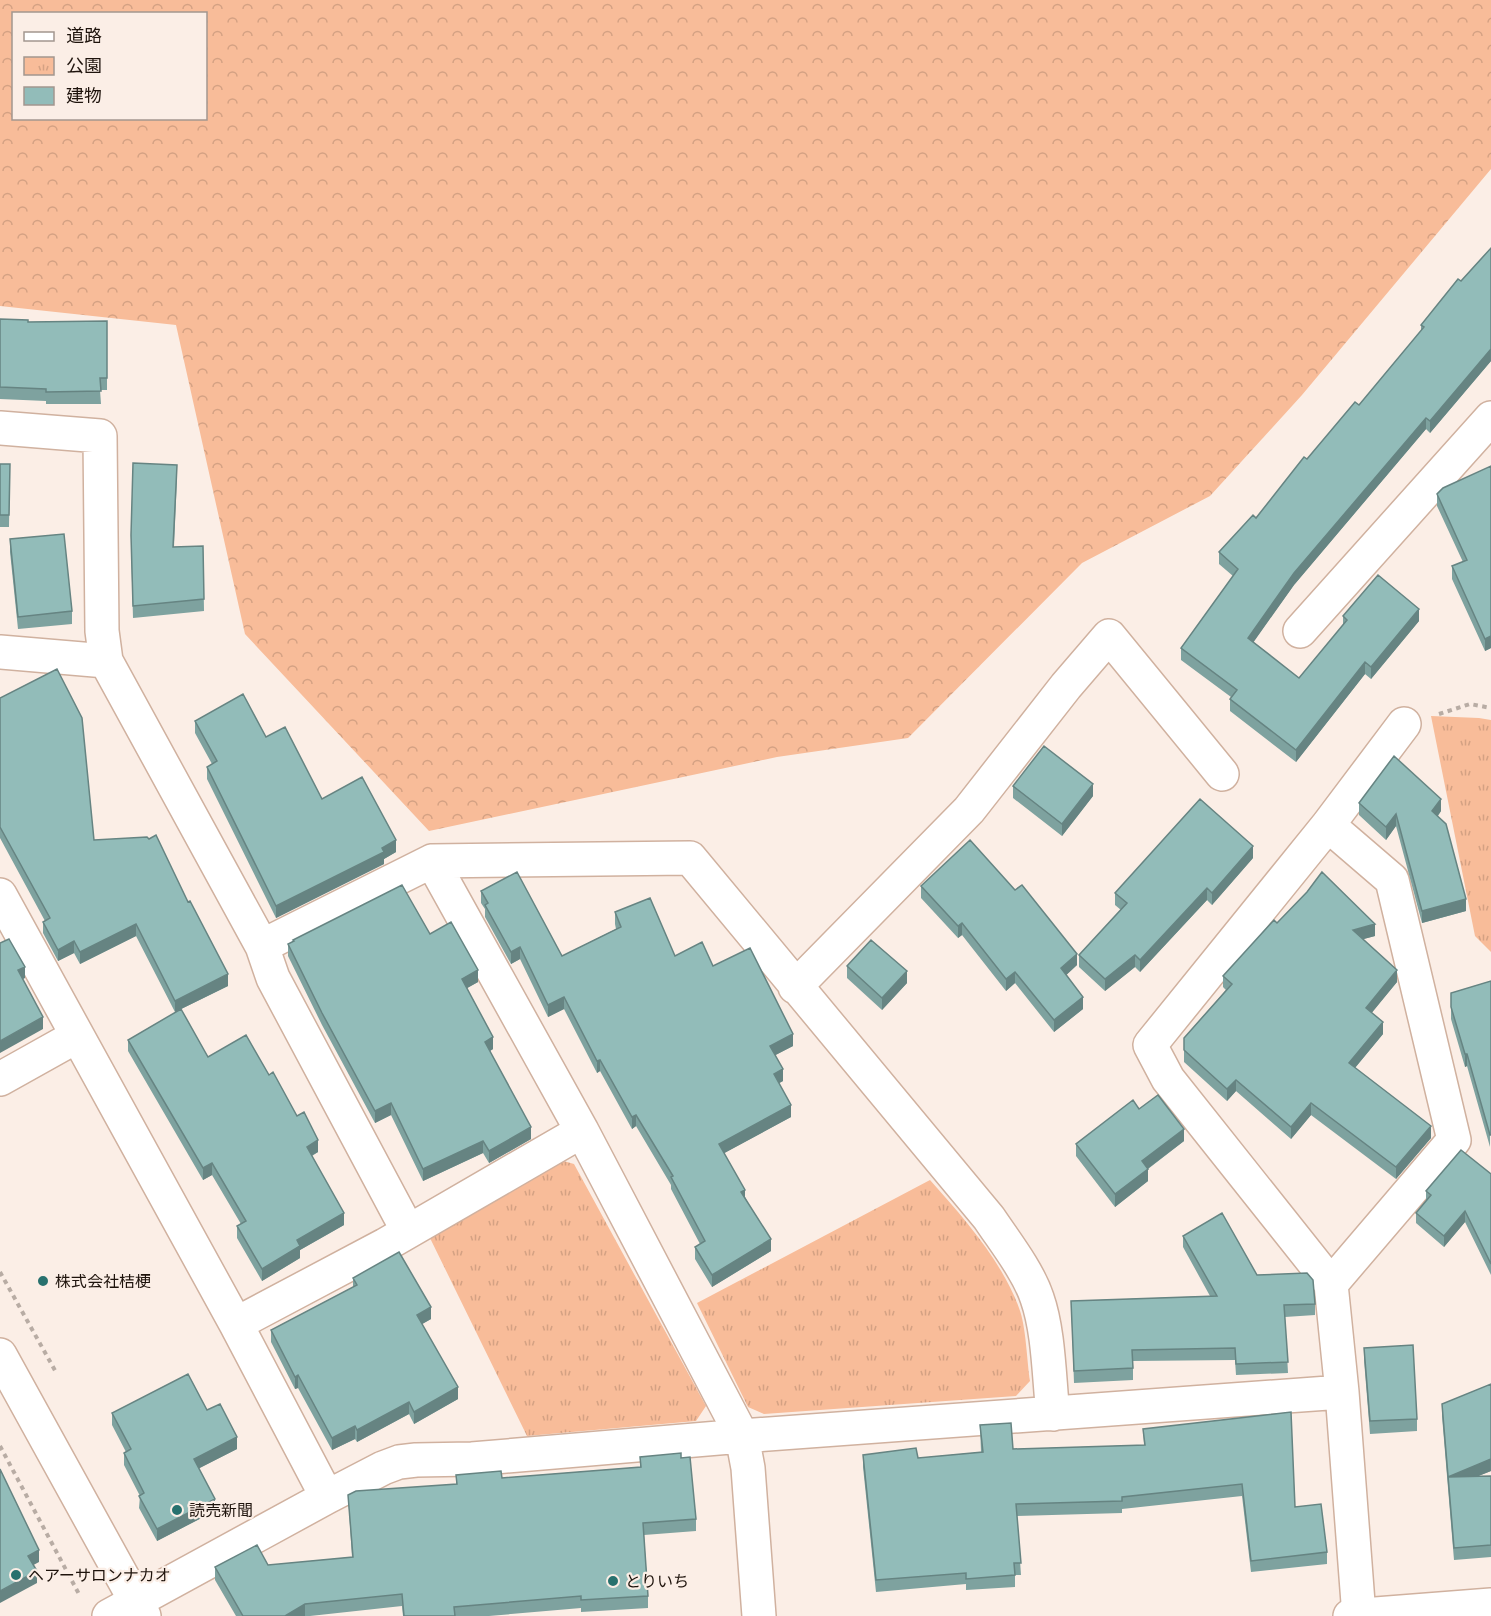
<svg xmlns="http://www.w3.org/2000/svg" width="1491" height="1616" font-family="Montserrat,'Noto Sans JP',sans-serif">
<defs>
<pattern id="forest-crowns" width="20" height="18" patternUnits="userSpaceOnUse" patternTransform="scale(1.5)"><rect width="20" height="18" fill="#f8bc99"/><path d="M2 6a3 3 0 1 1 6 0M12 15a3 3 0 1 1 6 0" fill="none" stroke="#d4a183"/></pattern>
<pattern id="park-tufts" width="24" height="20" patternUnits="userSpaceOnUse" patternTransform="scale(1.5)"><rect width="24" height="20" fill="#f8bc99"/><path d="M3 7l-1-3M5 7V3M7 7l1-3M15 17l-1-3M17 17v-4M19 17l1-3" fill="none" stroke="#d4a183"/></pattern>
</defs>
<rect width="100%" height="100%" fill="#fbeee6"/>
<!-- forest -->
<path fill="url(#forest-crowns)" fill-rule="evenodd" d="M0 0H1491V169L1302 395 1210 496 1082 563 908 738 777 757 429 831 245 634 176 325 0 306ZM14 14H206V118H14Z"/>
<!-- park -->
<path fill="url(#park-tufts)" d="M1431 716 1479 718 1491 720V952L1475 936Z
M560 1160 574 1164 706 1406 696 1421 527 1436 429 1236Z
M930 1180C963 1217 1002 1261 1019 1308 1026 1325 1027 1362 1030 1381L1016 1396 764 1414 748 1407 697 1303Z"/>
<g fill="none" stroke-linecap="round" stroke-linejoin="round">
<defs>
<path id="street" d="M0 428 100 436 102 631 106 661 262 946 273 978 408 1231
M1300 631 1491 418
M0 652 106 661
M1328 825 1392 880 1454 1140 1331 1284
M0 895 236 1324 327 1497
M262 946 432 861 690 858 989 1218C1005 1242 1028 1271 1037 1298 1049 1332 1049 1379 1053 1414
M795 987 969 810 1066 686 1109 636 1222 774
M0 1079 77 1036
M582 1131 742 1436 748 1468 759 1616
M236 1324 385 1245 582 1131 432 861
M1342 1392 1331 1284 1168 1079 1150 1045 1328 825 1404 724
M109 1616 327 1497 383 1468 399 1462 416 1460 472 1459 742 1436 1342 1392 1359 1616"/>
<path id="secondary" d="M0 1355 144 1616
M1350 1616 1491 1605"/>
</defs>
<!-- street casing -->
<use href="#street" stroke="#d0b19f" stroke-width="36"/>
<!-- secondary casing -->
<use href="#secondary" stroke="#d0b19f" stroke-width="36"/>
<!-- path -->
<path stroke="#b8aca4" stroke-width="4" stroke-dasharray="4.5 4.5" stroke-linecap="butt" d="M1439 714 1470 704 1491 708
M0 1272 57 1374
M0 1446 80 1596"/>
<!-- street -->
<use href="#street" stroke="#fff" stroke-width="33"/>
<!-- secondary -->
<use href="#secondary" stroke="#fff" stroke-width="33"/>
</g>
<!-- wall -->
<path fill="#7ea29f" d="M1491 248V361L1430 433 1426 429 1294 585 1253 642 1299 678 1343 625V616L1419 621 1371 679 1365 674 1296 762 1230 711V699L1231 697 1181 660V648L1233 576 1219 564V552L1256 518 1307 459 1359 405 1421 331V325Z
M0 319 28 322 107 321V390H100L101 404H46V401L0 399Z
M0 464H10L9 527H0Z
M1491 466V648L1485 651 1452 579V566L1463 562 1437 506V494Z
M177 477 174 547 203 546 204 611 133 618 131 547Z
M10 539 72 611V624L18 629 10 552Z
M0 698 94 840 228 986 175 1012 136 936 80 964 74 953 58 961 43 933V922L45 921 0 838Z
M195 721 266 737 322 799 396 852 384 859V864L276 918 207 779V767L212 764 195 733Z
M1013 786 1093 796 1062 836 1013 798Z
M1359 803 1441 811 1438 816 1466 911 1422 923 1396 826 1386 840 1359 815Z
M1253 858 1212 905 1207 900 1140 972 1135 967 1105 991 1079 967V955L1121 910 1115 905V893Z
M921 886 1077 965 1066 975 1083 1009 1054 1032 1015 983 1006 991 962 935 958 938 921 898Z
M481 891 562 956 616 929 615 924V912L675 956 713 966 793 1046 775 1055 783 1081 779 1083 791 1117 724 1153 771 1251 712 1287 695 1259V1247L700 1244 671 1189V1185L636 1126 632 1129 600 1071 597 1073 564 1009 548 1017 520 959 511 964 485 917V909L481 903Z
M1277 923 1375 936 1363 939 1397 982 1371 1013 1383 1034 1355 1068 1431 1138 1396 1179 1311 1115 1291 1139 1236 1091 1227 1101 1184 1062V1038L1226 990 1223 987V976Z
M430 934 478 982 467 988 493 1049 490 1051 531 1139 489 1163 483 1153 423 1181 391 1115 375 1123 322 1025 288 956V944L293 942V940Z
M847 966 907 983 882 1010 847 978Z
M1491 981 1490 1147 1467 1066 1465 1067 1451 1019V993Z
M128 1040 208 1057 269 1075 297 1116 318 1152 312 1156 344 1225 300 1250V1258L262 1281 237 1238V1226L241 1224 212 1175 203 1180 128 1051Z
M1139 1109 1184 1141 1148 1169V1181L1115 1207 1076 1156V1144Z
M1491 1174V1275L1465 1222 1444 1247 1416 1223V1213L1426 1201V1191Z
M1183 1236 1257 1275 1315 1304V1315L1285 1317 1288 1373 1236 1375 1235 1360 1133 1361V1380L1074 1383 1071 1301 1210 1296 1183 1247Z
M353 1278 431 1319 422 1324 458 1399 414 1424 409 1414 357 1442 355 1439 332 1450 298 1388 295 1389 271 1342V1330L353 1287Z
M1364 1348 1417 1419V1431L1370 1434 1364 1360Z
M1491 1384V1471L1478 1476H1491V1557L1454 1560 1442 1416V1404Z
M207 1410 237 1449 199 1468 215 1511 157 1541 139 1508 140 1496 124 1465V1453L126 1452 112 1425V1413Z
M980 1425 1013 1449 1144 1445 1143 1429 1295 1507 1327 1552V1564L1251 1572 1242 1496 1122 1509V1513L1017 1516 1021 1575H1015V1587L966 1590V1584L876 1592 863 1467V1455L918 1458 981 1452Z
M640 1457 681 1458 696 1519V1531L644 1535 648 1596V1608L581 1612V1608L489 1616H403L402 1606 310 1616H236L215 1580V1567L268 1565 352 1557 348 1495 456 1484V1475L502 1478 640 1467Z"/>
<!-- shaded-wall -->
<path fill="#668482" d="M1491 349V361L1430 433V421Z
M1426 418V429L1294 585 1248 650V638L1294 573Z
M1419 609V621L1371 679V667Z
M1491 636V648L1485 651V639Z
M1365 662V674L1296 762V750Z
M1093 784V796L1062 836V824Z
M1441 799V811L1432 823V811Z
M1396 814V826L1386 840V827Z
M396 840V852L384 859V864L276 918V906Z
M1253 846V858L1212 905V893Z
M1207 888V900L1140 972V960Z
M1466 899V911L1422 923V911Z
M962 923V935L958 938V926Z
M136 924V936L80 964V952Z
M1375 924V936L1353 942V930Z
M74 941V953L58 961V950Z
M520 947V959L511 964V952Z
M1077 954V965L1061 980V968Z
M1135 955V967L1105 991V979Z
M25 967V978L18 982V970Z
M478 970V982L462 991V979Z
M1397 970V982L1366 1020V1008Z
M907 971V983L882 1010V998Z
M1015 972V983L1006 991V979Z
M228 974V986L175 1012V1001Z
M564 997V1009L548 1017V1005Z
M1083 997V1009L1054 1032V1020Z
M43 1017V1029L0 1053V1041Z
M1383 1022V1034L1349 1075V1063Z
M793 1034V1046L770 1058V1046Z
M493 1037V1049L485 1054V1042Z
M1465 1054H1467V1066L1465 1067Z
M600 1060V1071L597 1073V1061Z
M783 1069V1081L774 1086V1074Z
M1236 1080V1091L1227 1101V1089Z
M391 1103V1115L375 1123V1111Z
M1311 1103V1115L1291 1139V1127Z
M791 1105V1117L719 1156V1144Z
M636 1115V1126L632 1129V1117Z
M1431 1126V1138L1396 1179V1167Z
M531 1127V1139L489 1163V1151Z
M1184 1129V1141L1142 1173V1161Z
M318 1140V1152L307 1158V1147Z
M483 1141V1153L423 1181V1169Z
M212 1163V1175L203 1180V1168Z
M1148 1169V1181L1115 1207V1194Z
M745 1190V1201L741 1192Z
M1465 1211V1222L1444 1247V1236Z
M344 1213V1225L300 1250V1258L262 1281V1269L297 1240Z
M771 1239V1251L712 1287V1275Z
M431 1307V1319L417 1327V1315Z
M298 1375V1388L295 1389V1377Z
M458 1387V1399L414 1424V1412Z
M409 1402V1414L357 1442V1430Z
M355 1426V1439L332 1450V1438Z
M237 1437V1449L194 1471V1459Z
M1491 1459V1471L1449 1488 1448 1477Z
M215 1499V1511L157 1541V1529Z
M39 1550V1562L28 1568V1556Z
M37 1571V1583L0 1603V1591Z
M305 1604V1616H285Z"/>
<!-- building -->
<path fill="#92bcb9" stroke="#668482" stroke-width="1.5" d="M1491 248V349L1430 421 1426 418 1294 573 1248 638 1299 678 1347 620 1343 616 1378 575 1419 609 1371 667 1365 662 1296 750 1230 699 1237 690 1181 648 1238 569 1219 552 1253 515 1256 518 1304 457 1307 459 1355 402 1359 405 1424 327 1421 325 1458 279 1461 281Z
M0 319 28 320V322L107 321V378H100L101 391 46 392V389L0 387Z
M133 463 177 465 173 547 203 546 204 599 133 606 131 535Z
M0 464H10L9 515H0Z
M1491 466V636L1485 639 1452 566 1467 560 1437 494 1443 488Z
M64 534 72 611 18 617 10 539Z
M57 669 82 718 94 840 147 837 149 839 156 835 188 902 190 901 228 974 175 1001 136 924 80 952 74 941 58 950 43 922 50 918 0 827V698Z
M243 694 266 737 285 727 322 799 362 777 396 840 382 848 384 852 276 906 207 767 217 761 195 721Z
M1044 746 1093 784 1062 824 1013 786Z
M1394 756 1441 799 1432 811 1446 824 1466 899 1422 911 1396 814 1386 827 1359 803Z
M1200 799 1253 846 1212 893 1207 888 1140 960 1135 955 1105 979 1079 955 1127 903 1115 893Z
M970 840 1015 890 1022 885 1077 954 1061 968 1083 997 1054 1020 1015 972 1006 979 962 923 958 926 921 886Z
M517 872 562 956 621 927 615 912 650 898 675 956 702 942 713 966 750 948 793 1034 770 1046 783 1069 774 1074 791 1105 719 1144 745 1190 741 1192 771 1239 712 1275 695 1247 705 1241 671 1177 673 1176 636 1115 632 1117 600 1060 597 1061 564 997 548 1005 520 947 511 952 485 905 488 903 481 891Z
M1322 872 1375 924 1353 930 1397 970 1366 1008 1383 1022 1349 1063 1431 1126 1396 1167 1311 1103 1291 1127 1236 1080 1227 1089 1184 1050V1038L1232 984 1223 976 1274 920 1277 923 1307 892Z
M402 885 430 934 451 922 478 970 462 979 493 1037 485 1042 531 1127 489 1151 483 1141 423 1169 391 1103 375 1111 322 1013 288 944 294 941 293 940Z
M9 939 25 967 18 970 43 1017 0 1041V943Z
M871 940 907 971 882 998 847 966Z
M1491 981V1135H1490L1467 1054H1465L1451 1007V993Z
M181 1009 208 1057 246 1035 269 1075 273 1072 297 1116 304 1112 318 1140 307 1147 344 1213 297 1240 300 1246 262 1269 237 1226 246 1221 212 1163 203 1168 128 1040Z
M1158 1095 1184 1129 1142 1161 1148 1169 1115 1194 1076 1144 1133 1100 1139 1109Z
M1461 1150 1491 1174V1264L1465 1211 1444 1236 1416 1213 1431 1195 1426 1191Z
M1222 1213 1257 1275 1307 1273 1313 1280 1315 1304 1284 1305 1288 1362 1236 1364 1235 1348 1132 1350 1133 1368 1074 1371 1071 1301 1217 1296 1183 1236Z
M399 1252 431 1307 417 1315 458 1387 414 1412 409 1402 357 1430 355 1426 332 1438 298 1375 295 1377 271 1330 357 1285 353 1278Z
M1413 1345 1417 1419 1370 1421 1364 1348Z
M188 1374 207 1410 220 1404 237 1437 194 1459 215 1499 157 1529 139 1496 144 1493 124 1453 131 1449 112 1413Z
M1491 1384V1459L1448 1477 1491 1476V1545L1454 1548 1442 1404Z
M1291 1412 1295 1507 1321 1504 1327 1552 1251 1561 1242 1484 1122 1497V1501L1016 1504 1021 1563H1014L1015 1575 966 1579V1573L876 1580 863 1455 916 1448 918 1458 983 1452 980 1425 1011 1423 1013 1449 1145 1445 1143 1429Z
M681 1453V1458L690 1457 696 1519 643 1523 648 1596 581 1600V1596L454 1607 455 1616H404L402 1594 305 1604 285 1616H243L215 1567 257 1545 268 1565 353 1557 348 1495 356 1491 457 1484 456 1475 501 1471 502 1478 641 1467 640 1457Z
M0 1469 39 1550 28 1556 37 1571 0 1591Z"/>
<!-- markers -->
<g fill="#28716e" stroke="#fbeee6" stroke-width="2">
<circle cx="43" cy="1281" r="6"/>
<circle cx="177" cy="1510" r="6"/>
<circle cx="16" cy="1575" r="6"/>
<circle cx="613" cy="1581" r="6"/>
</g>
<g text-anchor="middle" stroke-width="4.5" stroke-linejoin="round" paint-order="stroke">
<!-- poi labels -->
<g font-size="16" fill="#1e130c" stroke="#fbeee6" text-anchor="start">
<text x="55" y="1287">株式会社桔梗</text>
<text x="189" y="1516">読売新聞</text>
<text x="28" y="1581">ヘアーサロンナカオ</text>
<text x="625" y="1587">とりいち</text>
</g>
</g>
<!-- legend -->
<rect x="12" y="12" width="195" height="108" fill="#fbeee6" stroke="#a3968f" stroke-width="1.5"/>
<rect x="24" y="32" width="30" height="9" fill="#ffffff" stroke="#a3968f" stroke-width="1.5"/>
<text x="66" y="42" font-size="18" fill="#1e130c">道路</text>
<rect x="24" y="57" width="30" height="18" fill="url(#park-tufts)" stroke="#a3968f" stroke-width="1.5"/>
<text x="66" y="72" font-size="18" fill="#1e130c">公園</text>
<rect x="24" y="87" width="30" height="18" fill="#92bcb9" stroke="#a3968f" stroke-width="1.5"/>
<text x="66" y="102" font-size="18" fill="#1e130c">建物</text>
</svg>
